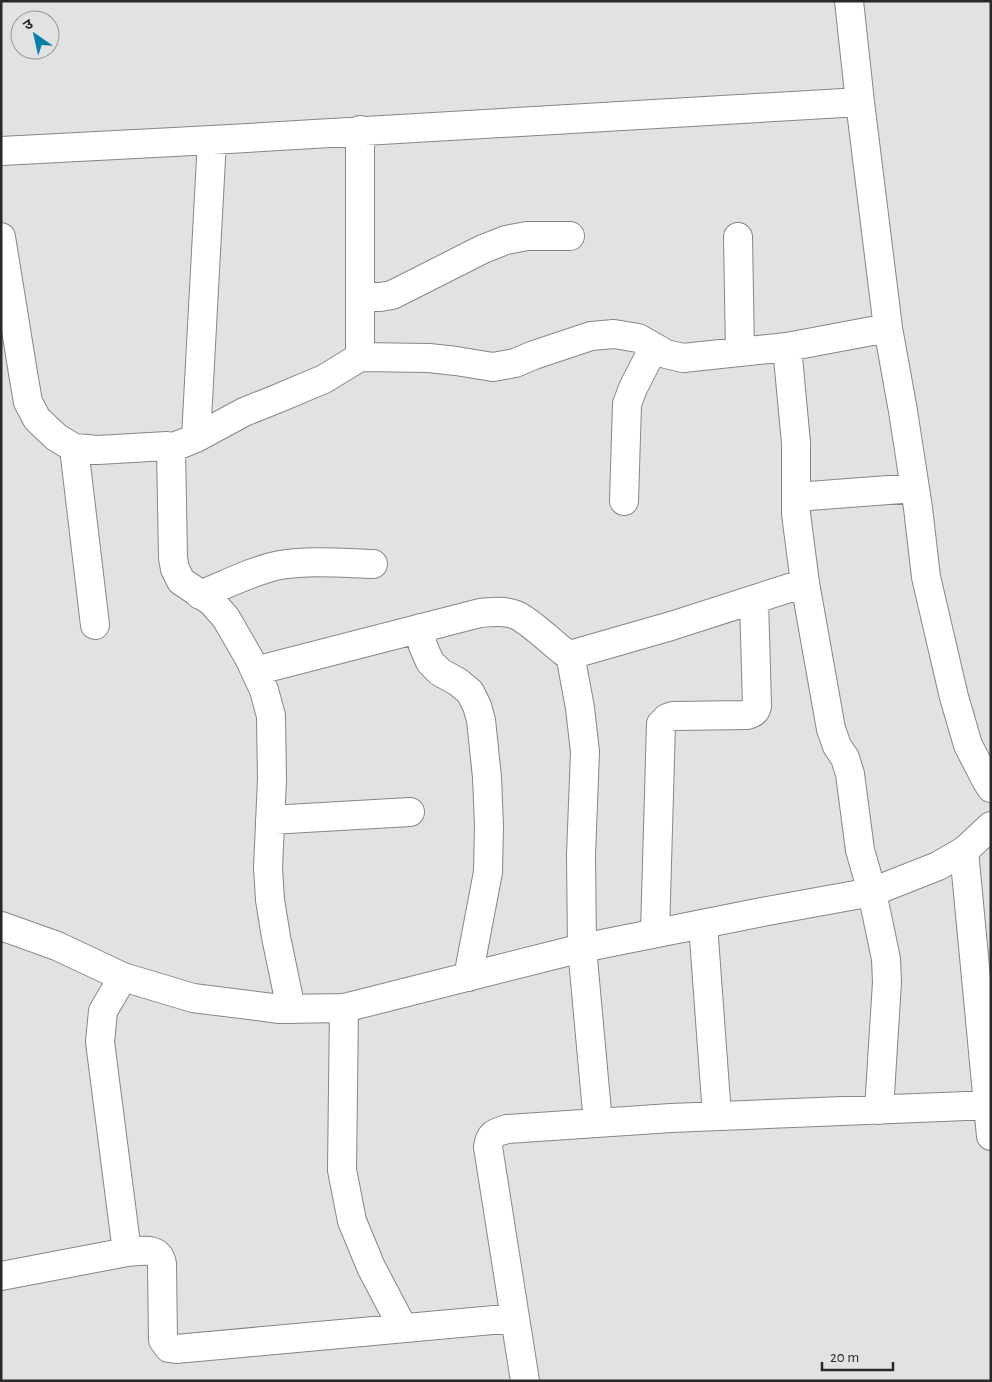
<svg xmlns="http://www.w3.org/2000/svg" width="992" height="1382" font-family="'Alegreya Sans','Noto Sans Devanagari',sans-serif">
<rect width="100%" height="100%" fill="#e1e2e4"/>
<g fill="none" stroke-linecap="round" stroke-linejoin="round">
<defs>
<path id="minor" d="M849 1 860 102 888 328 903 411 918 508 926 577 954 697 968 745 986 780 991 788
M1 151 212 140 860 102
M1 237 23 373 28 402 37 419 56 437 74 448 98 450 167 446 171 448 173 558 175 569 181 581 212 602 226 618 249 658 264 690 271 716 272 779 268 868 270 900 276 937 291 1009
M738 237 740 352
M360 297H380L392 295 483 249 506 240 527 236H570
M787 347 796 443V514L805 583 831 729 837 746 845 758 850 774 860 850 872 892 886 959 887 982 879 1110
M360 357 429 358 456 361 493 367 515 363 534 355 591 336 614 334 638 338 666 354 683 358 787 347 888 328
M196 438 212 140
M74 448 95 625
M171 448 196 438 244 412 279 398 324 379 360 357V130
M796 497 915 488
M624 501 627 404 633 388 654 347
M200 595C225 585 254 570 280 565 310 560 342 563 373 564
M420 628 423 646 430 662 440 672 458 682 470 692 477 706 481 720 487 777 489 826 488 872 468 977
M570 654 580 708 585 752 581 855 582 948 598 1123
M255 671 480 613C491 612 505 610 516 615 530 621 551 642 564 652L570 654 577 653 671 626 805 583
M270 820 410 812
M964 851 991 1136
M703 924 717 1116
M655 933 661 724 667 718 673 716 747 715C753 713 756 712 757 706L754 600
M344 1008 342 1170 352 1221 371 1267 403 1328
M127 1252C141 1251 159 1246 162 1264L163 1340 169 1348 176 1349 515 1318
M1 1276 127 1252 100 1042 103 1011 123 977
M525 1381 488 1147C490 1134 494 1133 507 1129L671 1118 991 1105"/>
<path id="tertiary" d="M1 926 57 946 123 977 193 998 280 1009 344 1008 582 948 762 912 872 892 938 866 964 851 991 826"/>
</defs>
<!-- minor casing -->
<use href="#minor" stroke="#858688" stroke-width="30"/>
<!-- tertiary casing -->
<use href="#tertiary" stroke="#858688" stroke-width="30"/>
<!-- minor -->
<use href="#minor" stroke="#fff" stroke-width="28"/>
<!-- tertiary -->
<use href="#tertiary" stroke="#fff" stroke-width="28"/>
</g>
<!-- border -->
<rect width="992" height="1382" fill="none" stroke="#282829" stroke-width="5"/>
<!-- north arrow -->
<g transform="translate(35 35) rotate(326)"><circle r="24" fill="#e1e2e4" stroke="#979899"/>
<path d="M0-4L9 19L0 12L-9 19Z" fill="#097ea6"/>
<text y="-8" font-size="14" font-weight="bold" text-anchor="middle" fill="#282829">उ</text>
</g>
<!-- scale -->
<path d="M822 1362v8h71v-8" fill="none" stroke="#282829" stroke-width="2.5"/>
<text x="830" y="1362" font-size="15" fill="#282829" stroke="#e1e2e4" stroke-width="4" paint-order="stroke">20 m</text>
</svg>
